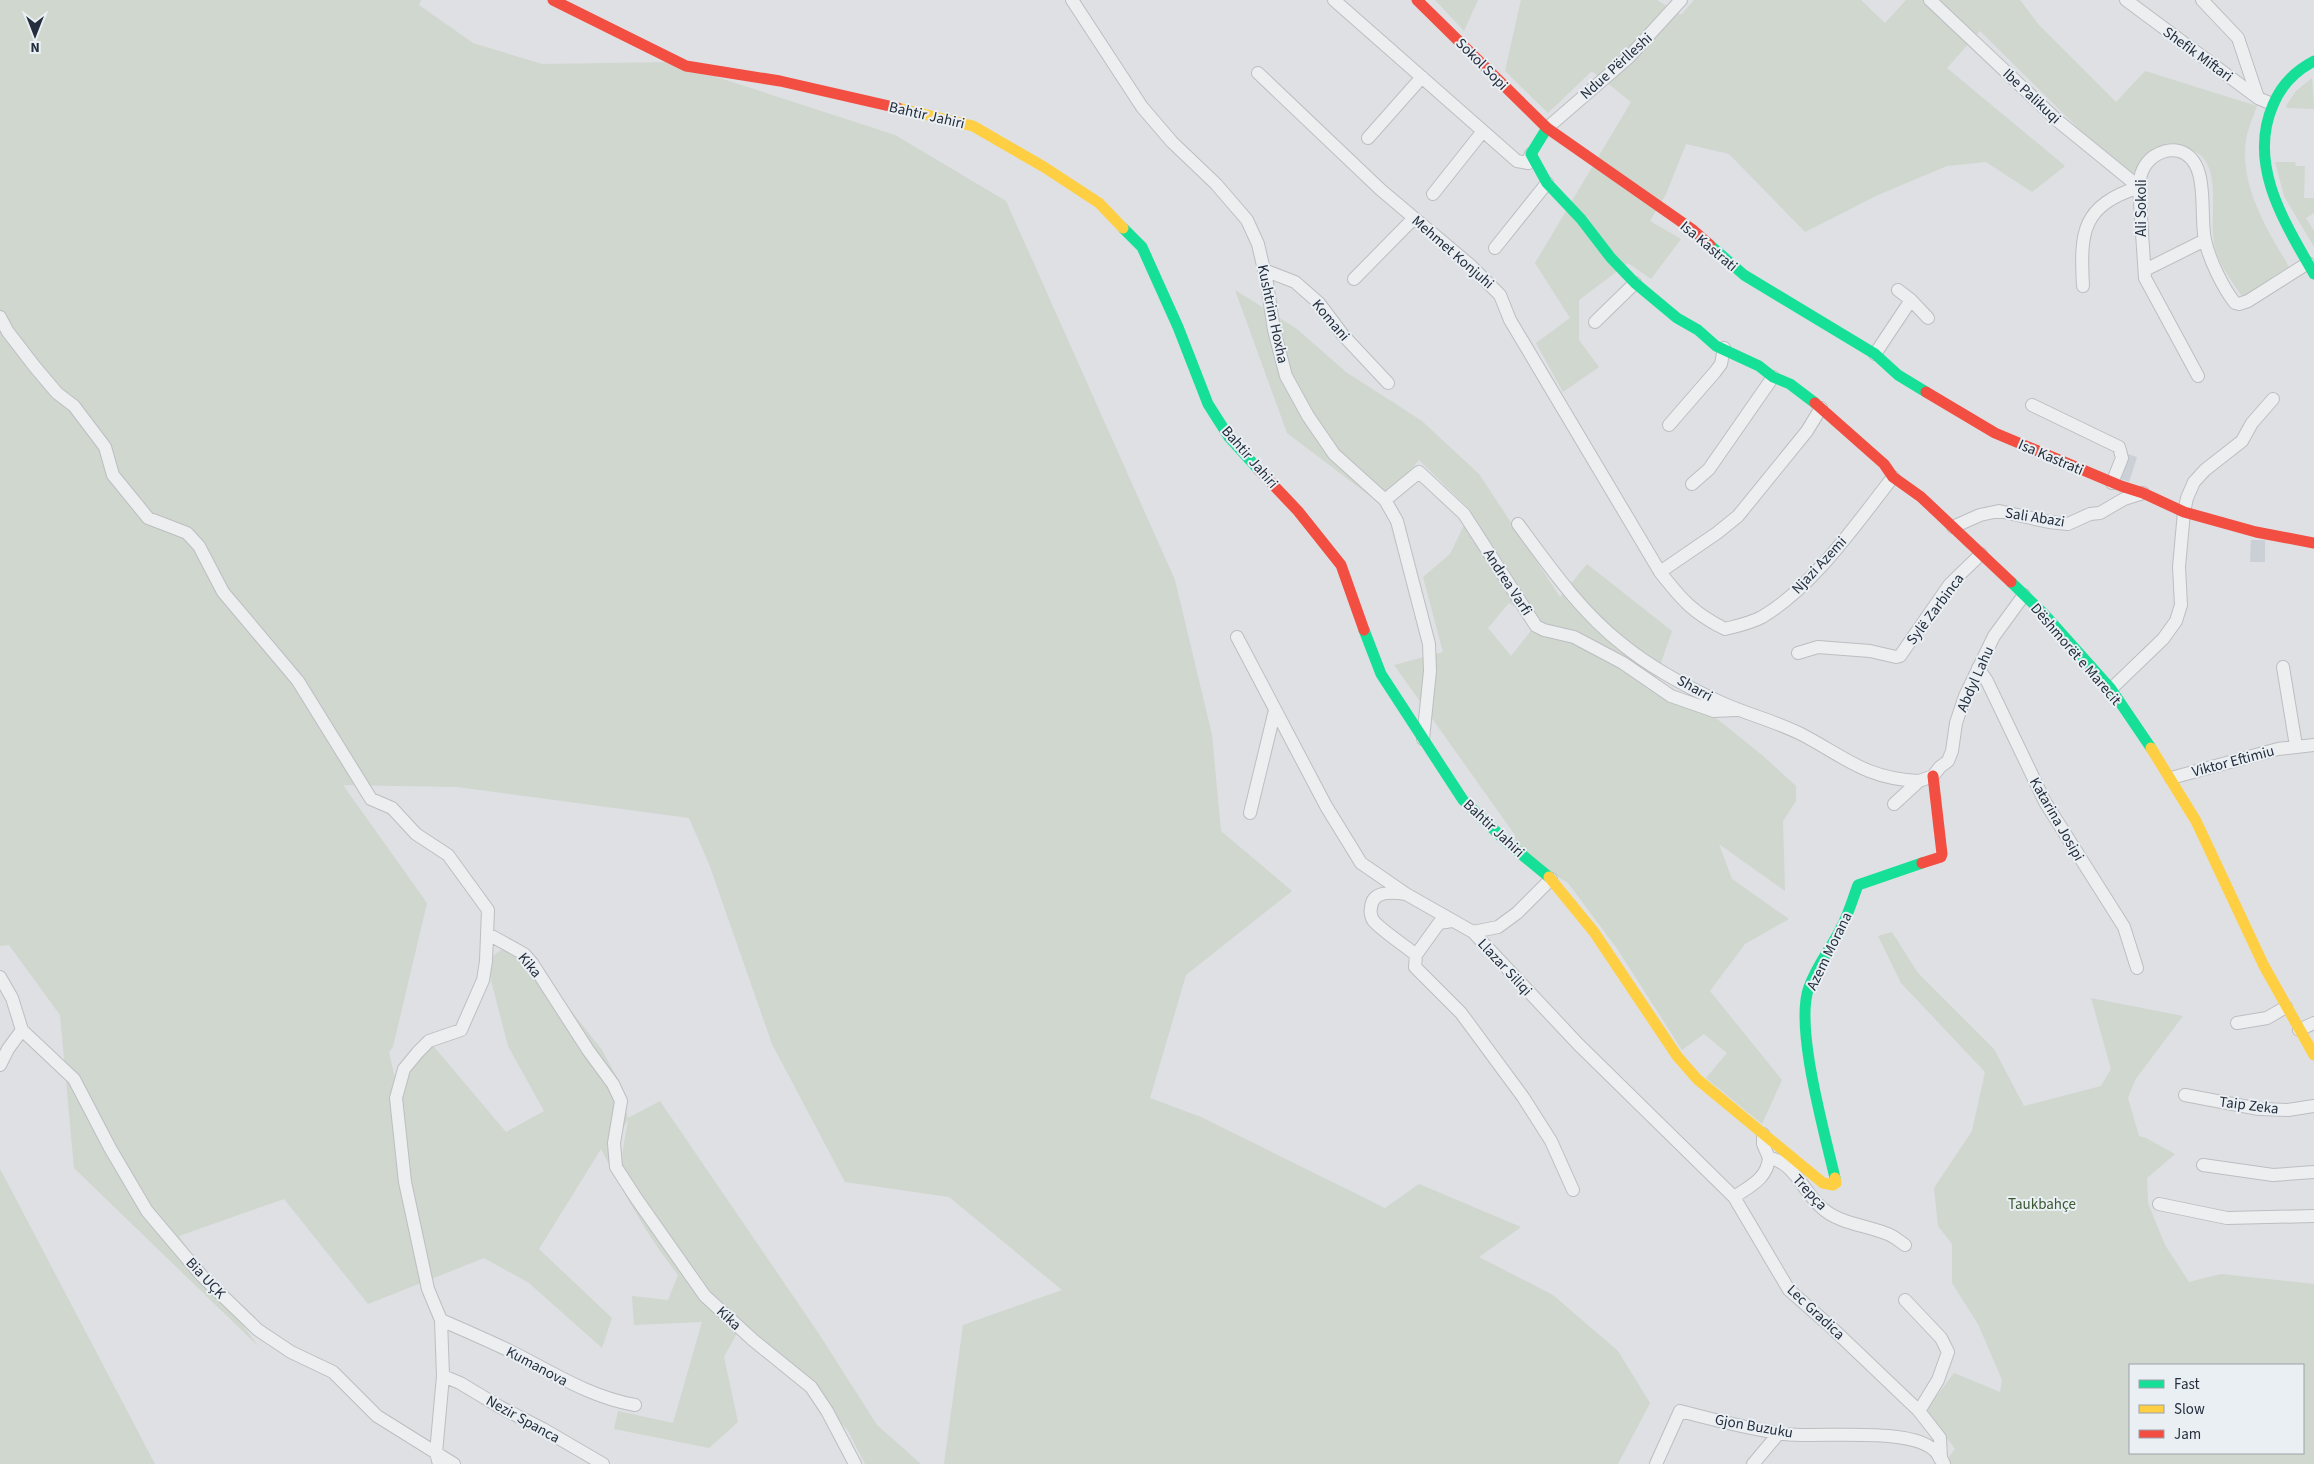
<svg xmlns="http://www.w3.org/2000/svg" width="2314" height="1464" font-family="'Source Sans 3',sans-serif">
<rect width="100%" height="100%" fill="#dee0e3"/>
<!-- built -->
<path fill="#cbd0d7" d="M2125 453 2137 457 2129 482 2117 478Z
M2251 540H2265V562H2250Z"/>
<!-- green -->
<path fill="#cfd7ce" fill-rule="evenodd" d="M0 0H421L419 5 473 43 542 64 671 62 895 135 1006 201 1175 580 1212 735 1221 831 1292 891 1186 975 1150 1098 1201 1117 1385 1208 1419 1184 1521 1227 1479 1257 1553 1295 1618 1351 1650 1403 1618 1464H944L963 1325 1062 1290 949 1197 845 1182 772 1044 709 864 689 818 457 787 343 785 427 903 393 1047 389 1052 397 1087 429 1041 506 1132 544 1111 508 1046 486 961 505 947 535 965 602 1050 620 1083 628 1118 660 1101 819 1334 877 1425 921 1464H865L848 1431 811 1387 810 1378 742 1324 724 1357 738 1422 709 1448 614 1429 618 1411 673 1423 702 1322 634 1325 632 1296 668 1300 678 1275C647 1236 624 1193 601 1149L539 1249 612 1318 602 1348 529 1283 484 1258 368 1304 284 1199 179 1236 258 1346 74 1168 60 1015 9 945 0 946ZM628 1120 622 1155 631 1170 614 1143Z
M1435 0H1478L1464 31Z
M1521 0H1657L1681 15 1694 0H1861L1885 23 1906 0H2020L2039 25 2116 102 2145 71 2257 106C2253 117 2248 128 2246 140 2239 185 2268 232 2291 270L2245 301C2234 284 2220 267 2215 248 2208 222 2222 173 2200 155 2196 151 2188 149 2183 146 2159 135 2144 160 2131 176L2086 136 1980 31 1947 68 2065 166 2032 192 1986 162 1947 166 1878 195 1805 232 1729 154 1686 144 1666 194 1650 221 1681 239 1651 279 1628 263 1579 300V340L1599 367 1563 392 1536 343 1570 318 1535 263 1631 102 1592 71 1548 113 1505 71Z
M2312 78 2314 109 2287 108 2286 106 2296 91Z
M2275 162H2295L2296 166H2305L2304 198H2314V213L2306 218 2314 231V247L2284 196Z
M1235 290 1297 329 1346 372 1422 421 1479 474 1560 597 1587 564 1672 631 1655 680 1691 698 1762 755 1796 786V801L1783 821 1785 891 1719 844 1732 879 1789 919 1745 944 1710 991 1782 1080 1762 1124 1706 1078 1727 1053 1704 1034 1682 1050 1618 950 1568 883 1517 852 1515 835 1394 665 1443 652 1423 577 1450 554 1471 511 1419 460 1382 505 1287 433ZM1509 603 1538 622 1511 656 1488 628Z
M1892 932 1918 973 1994 1049 2024 1106 2101 1086 2111 1069 2091 998 2183 1016 2135 1080 2128 1098 2139 1136 2146 1138 2175 1154 2147 1178 2148 1203 2165 1245 2189 1282 2221 1274 2314 1284V1464H1943L1955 1449 1926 1410 1954 1373 2000 1392 2002 1380 1978 1324 1952 1283V1244L1938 1226 1934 1188 1972 1131 1985 1072 1901 983 1878 936ZM2130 1365H2303V1453H2130Z
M0 1169 7 1182 155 1464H0Z"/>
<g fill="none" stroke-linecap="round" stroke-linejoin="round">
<defs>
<path id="street" d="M1072 0 1142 107 1172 142 1216 184 1247 220 1258 244 1267 283 1274 330 1286 376 1308 416 1334 454 1385 500 1397 521 1429 644 1430 671 1423 739
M1334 0 1517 161 1528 163 1531 154
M1930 0 2058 121 2139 187
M2126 0 2258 98 2272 104
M2202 0 2238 38 2258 98
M1258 73 1381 190 1470 265 1500 295 1510 320 1660 572C1682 600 1693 613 1725 629 1737 626 1751 623 1762 617 1814 586 1856 524 1893 477
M1547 128 1628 58 1681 0
M1368 138 1422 77
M1433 194 1483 131
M1495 248 1547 183
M1264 270 1295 282 1319 303 1343 335 1388 383
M2145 270 2205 240
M1354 279 1414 218
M2083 286C2080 231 2082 206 2139 187
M1911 300 1928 318
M0 317 8 332 35 367 57 393 74 406 105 447 113 475 148 518 187 533 199 546 223 592 298 681 371 799 392 808 416 834 448 855 488 910 486 961 483 980 461 1030 429 1041 418 1052 404 1069 396 1098 405 1182 428 1289 441 1320 443 1376 436 1453 439 1464
M1595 322 1635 283
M1875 354 1911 300 1898 290
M2198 376 2145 278 2139 187C2140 174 2143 165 2153 157 2160 152 2170 149 2179 151 2211 160 2199 214 2205 240 2209 259 2223 288 2235 303L2239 304 2248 301 2308 263
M2032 405 2119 447 2122 458 2112 483
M1669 425 1715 372 1721 364 1724 348
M1692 484 1709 469 1773 377
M1385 500 1419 472 1464 514 1536 626 1544 630 1574 637 1623 663 1671 696 1714 711 1735 710
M1518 524C1549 566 1580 611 1622 644 1650 667 1687 687 1720 702 1746 714 1775 721 1801 734 1845 757 1866 779 1919 781
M1953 527 1980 515 1999 511 2049 522 2068 524 2090 514 2100 513 2124 499 2143 493
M1660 572 1717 533 1738 516 1807 431 1821 408
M1237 637 1326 806 1361 863 1406 894 1473 932 1578 1044 1734 1197 1789 1290 1830 1326 1919 1411 1940 1438 1941 1458 1944 1464
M1798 653 1818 647 1870 651 1896 657 1900 656 1950 584 1981 554
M2283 667 2296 746
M1978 668 1987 681 2045 802 2124 927 2137 968
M2111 689 2163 639 2176 621 2181 605 2179 567 2184 512 2187 498 2194 482 2205 470 2242 441 2252 423 2273 399
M2171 778 2278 749 2314 745
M1894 804 1919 781 1933 776 1940 767 1948 761 1952 751 1956 723 1965 696 1994 636 2024 595
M1250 813 1275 710
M1406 894C1393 892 1372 890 1371 908 1370 911 1371 917 1373 920 1378 928 1407 947 1416 955
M1452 921 1439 923 1416 955 1415 967 1461 1013 1523 1097 1551 1141 1573 1190
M1473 932 1498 927 1517 913 1551 879
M488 934 524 954 532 963 588 1050 613 1084 621 1101 614 1143 616 1167 636 1198 705 1296 753 1340 811 1387 827 1411 855 1464
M0 977 12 998 22 1030 8 1049 0 1065
M2237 1023 2267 1018 2286 1007
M22 1030 74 1079 110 1148 147 1211 202 1276 258 1330 291 1352 333 1372 377 1416 454 1464
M2299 1030 2314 1023
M2185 1095 2259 1109 2288 1110 2314 1106
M1763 1134V1144L1769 1158C1793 1161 1804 1192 1821 1207 1837 1223 1865 1225 1885 1233 1893 1235 1899 1241 1905 1245
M2203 1165 2273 1175 2314 1172
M1734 1197C1750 1186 1767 1179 1769 1158
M2159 1204 2227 1218 2314 1216
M1905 1300 1941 1338 1948 1352 1938 1380 1919 1411
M441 1320C464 1330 487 1340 510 1351 552 1372 589 1397 635 1405
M443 1376 460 1383 500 1407 543 1429 603 1464
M1656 1464 1680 1411C1714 1420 1749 1429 1785 1434 1817 1439 1929 1423 1940 1459
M1753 1464 1779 1433"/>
</defs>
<!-- street casing -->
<use href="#street" stroke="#bcbec1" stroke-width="14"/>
<!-- street -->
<use href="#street" stroke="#edeef0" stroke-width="12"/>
<!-- fast -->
<path stroke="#16e098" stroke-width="11" d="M2314 61C2295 71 2281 85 2273 105 2247 165 2285 223 2314 274
M1547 128 1531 154 1547 183 1581 219 1611 258 1635 283 1677 318 1698 330 1716 346 1759 366 1773 377 1790 384 1815 403
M1123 228 1142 247 1178 327 1208 404 1229 437 1259 470
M1710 245 1744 275 1875 354 1898 375 1926 392
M2011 582 2044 614 2111 689 2151 748
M1364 630 1381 674 1463 800 1510 845 1549 877
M1835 1178C1825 1134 1794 1026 1809 987 1817 964 1833 946 1843 924 1849 912 1853 898 1858 885L1922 863"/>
<!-- slow -->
<path stroke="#ffcf43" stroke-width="11" d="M898 108 973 126 1044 167 1099 203 1123 228
M2151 748 2196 821 2264 966 2314 1055
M1549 877 1594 932 1677 1056 1697 1079 1823 1183 1833 1185 1836 1183 1835 1178"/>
<!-- jam -->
<path stroke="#f24e42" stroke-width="11" d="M553 0 686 66 780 81 898 108
M1417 0 1547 128 1693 230 1710 245
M1926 392 1995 433 2121 486 2143 493 2184 512 2256 532 2314 543
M1815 403 1884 464 1893 477 1921 497 2011 582
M1259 470 1298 511 1341 565 1364 630
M1922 863 1941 857 1942 854 1933 776"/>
</g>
<g text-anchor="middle" stroke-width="4" stroke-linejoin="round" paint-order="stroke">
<!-- street labels -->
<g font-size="15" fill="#252e3c" stroke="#eaeff4">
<text transform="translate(2198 54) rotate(36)" y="5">Shefik Miftari</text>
<text transform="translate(1482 64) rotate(45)" y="5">Sokol Sopi</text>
<text transform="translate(1616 66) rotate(-42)" y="5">Ndue Përlleshi</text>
<text transform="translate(2032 96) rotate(43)" y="5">Ibe Palikuqi</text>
<text transform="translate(927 115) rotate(13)" y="5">Bahtir Jahiri</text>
<text transform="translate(2141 208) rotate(-90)" y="5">Ali Sokoli</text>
<text transform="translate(1709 246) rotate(40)" y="5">Isa Kastrati</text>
<text transform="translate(1453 252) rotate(41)" y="5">Mehmet Konjuhi</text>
<text transform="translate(1273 314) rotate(78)" y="5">Kushtrim Hoxha</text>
<text transform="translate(1331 320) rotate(50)" y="5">Komani</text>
<text transform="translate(1250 457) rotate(49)" y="5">Bahtir Jahiri</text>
<text transform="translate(2051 457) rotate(23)" y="5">Isa Kastrati</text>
<text transform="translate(2035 517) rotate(9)" y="5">Sali Abazi</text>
<text transform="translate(1819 565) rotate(-47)" y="5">Njazi Azemi</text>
<text transform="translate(1508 582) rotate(57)" y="5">Andrea Varfi</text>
<text transform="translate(1935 609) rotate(-53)" y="5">Sylë Zarbinca</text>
<text transform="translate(2076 654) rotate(49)" y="5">Dëshmorët e Marecit</text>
<text transform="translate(1975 679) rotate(-66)" y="5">Abdyl Lahu</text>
<text transform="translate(1695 688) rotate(29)" y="5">Sharri</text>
<text transform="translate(2233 761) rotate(-15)" y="5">Viktor Eftimiu</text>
<text transform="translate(2057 819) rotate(60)" y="5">Katarina Josipi</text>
<text transform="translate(1494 828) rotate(43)" y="5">Bahtir Jahiri</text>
<text transform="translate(1829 951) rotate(-64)" y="5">Azem Morana</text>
<text transform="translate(530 965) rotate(50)" y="5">Kika</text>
<text transform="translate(1505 967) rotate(47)" y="5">Llazar Siliqi</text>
<text transform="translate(2249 1105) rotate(7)" y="5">Taip Zeka</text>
<text transform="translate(1810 1192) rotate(47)" y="5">Trepça</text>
<text transform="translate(206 1278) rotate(47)" y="5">Bia UÇK</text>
<text transform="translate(1816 1312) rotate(43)" y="5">Lec Gradica</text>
<text transform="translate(729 1318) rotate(43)" y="5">Kika</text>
<text transform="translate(537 1366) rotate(28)" y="5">Kumanova</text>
<text transform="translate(523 1419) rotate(29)" y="5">Nezir Spanca</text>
<text transform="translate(1754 1426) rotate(10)" y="5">Gjon Buzuku</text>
</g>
<!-- park labels -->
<g font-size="15" fill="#3b5832" stroke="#eaeff4">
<text x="2042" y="1209">Taukbahçe</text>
</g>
</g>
<!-- legend -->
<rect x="2129" y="1364" width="175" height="90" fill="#eaeff4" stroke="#9ba2aa"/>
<rect x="2139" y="1380" width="25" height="8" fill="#16e098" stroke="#9ba2aa"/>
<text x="2174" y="1389" font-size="15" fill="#252e3c">Fast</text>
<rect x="2139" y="1405" width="25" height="8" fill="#ffcf43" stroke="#9ba2aa"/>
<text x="2174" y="1414" font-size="15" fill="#252e3c">Slow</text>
<rect x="2139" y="1430" width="25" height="8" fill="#f24e42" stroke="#9ba2aa"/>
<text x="2174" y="1439" font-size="15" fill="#252e3c">Jam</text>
<!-- north arrow -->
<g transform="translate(35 35) rotate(180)" stroke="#eaeff4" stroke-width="4" paint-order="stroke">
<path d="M0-4L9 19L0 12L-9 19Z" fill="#252e3c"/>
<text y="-8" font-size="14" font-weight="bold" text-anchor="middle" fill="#252e3c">N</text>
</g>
</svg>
